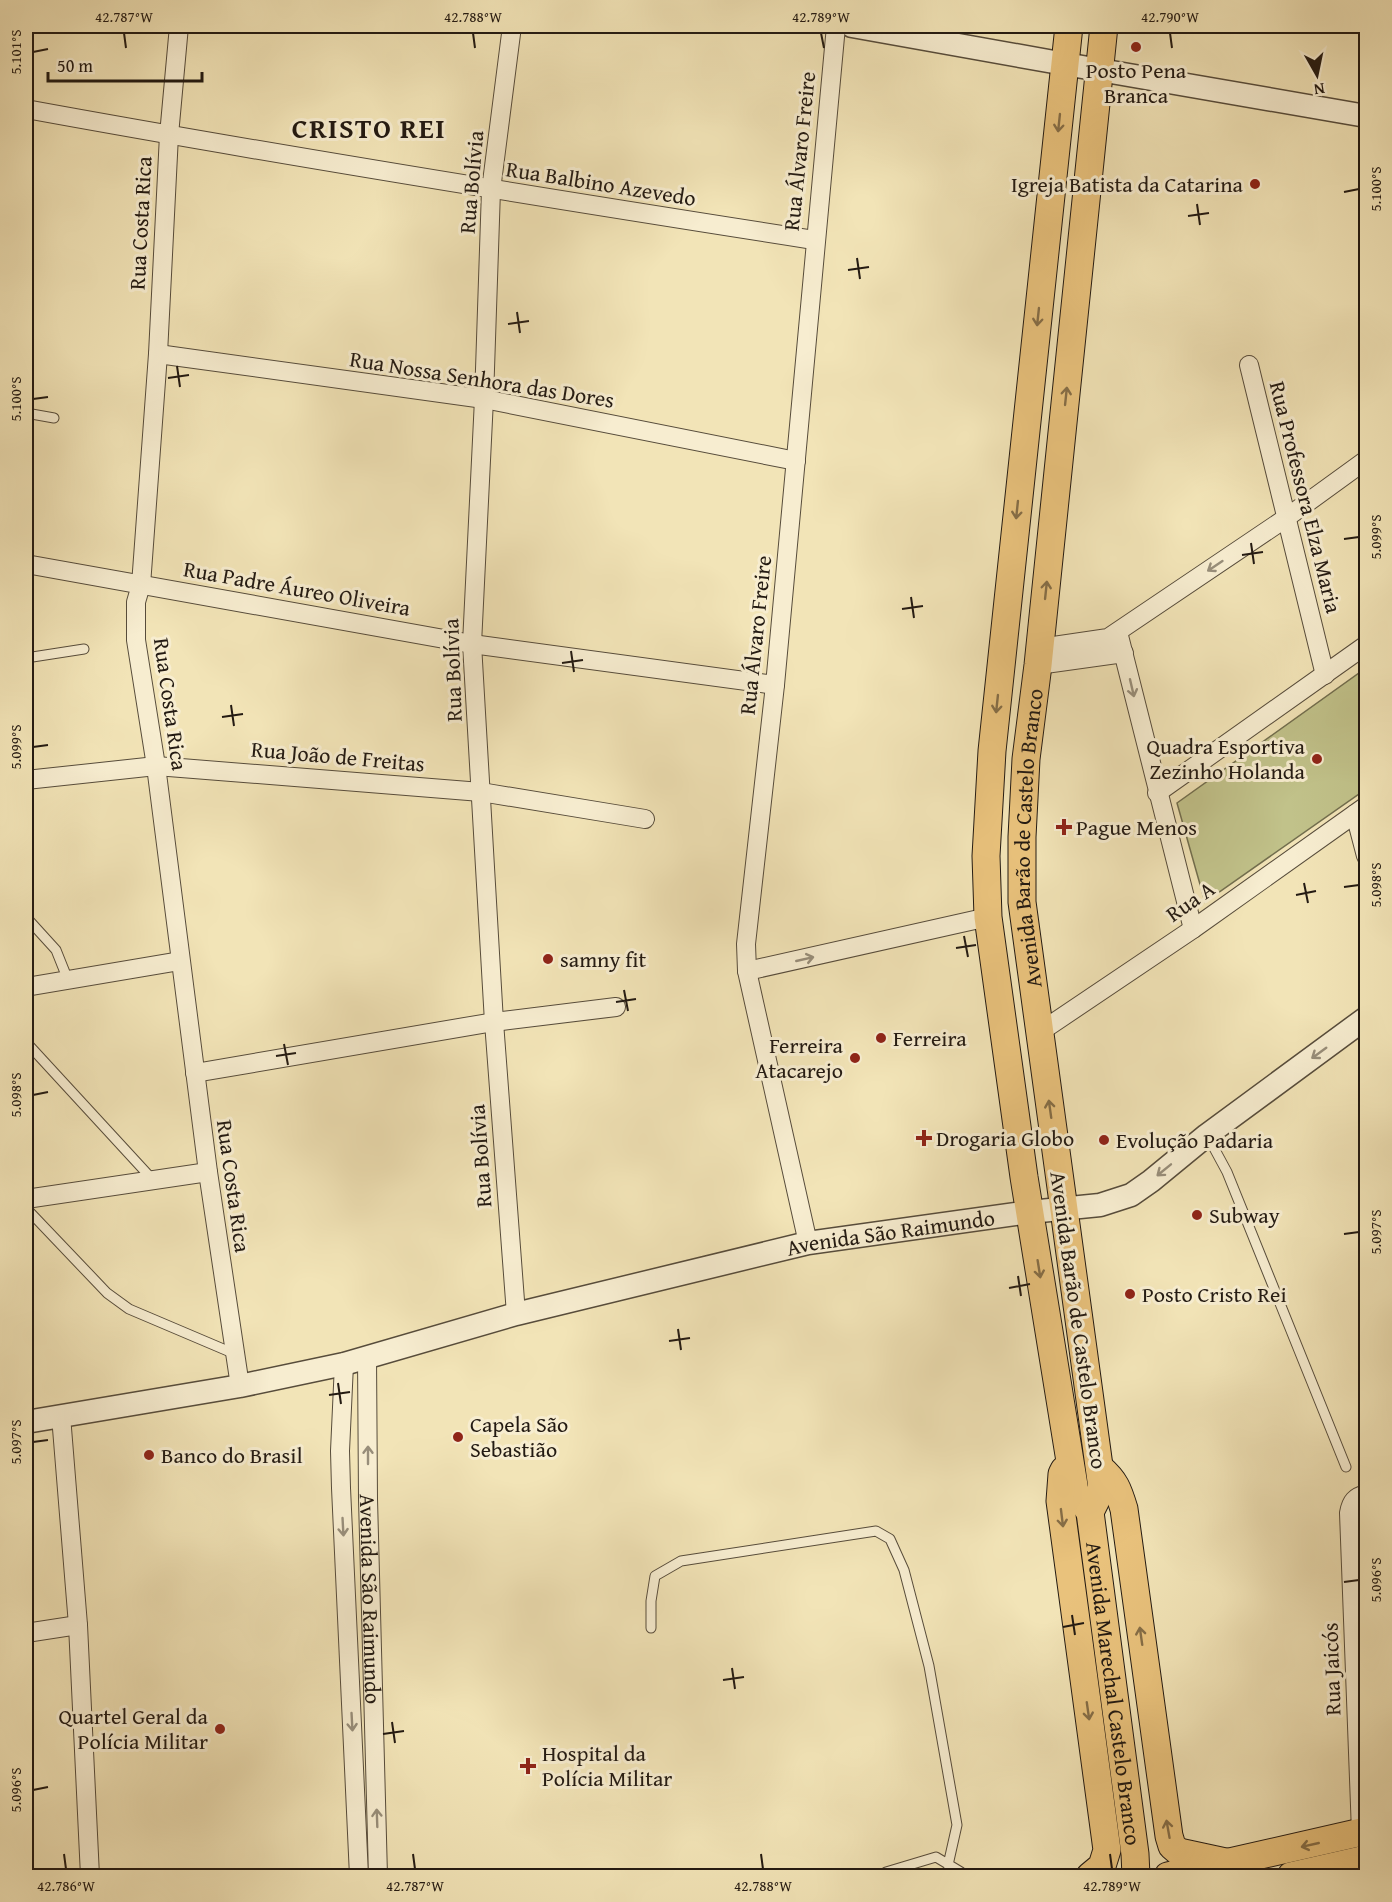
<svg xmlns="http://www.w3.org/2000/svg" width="1392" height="1902" font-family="'Gentium Book Plus',serif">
<rect width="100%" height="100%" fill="#f2e4b7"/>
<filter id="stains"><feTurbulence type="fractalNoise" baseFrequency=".00333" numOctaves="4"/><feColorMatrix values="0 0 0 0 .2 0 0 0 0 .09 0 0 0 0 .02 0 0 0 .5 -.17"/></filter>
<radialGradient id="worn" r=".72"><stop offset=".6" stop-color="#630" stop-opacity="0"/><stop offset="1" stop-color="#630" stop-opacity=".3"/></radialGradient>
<!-- green -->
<path fill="#c1c28a" stroke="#726e4e" stroke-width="1.5" d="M1366 668V789L1205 902 1177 803Z"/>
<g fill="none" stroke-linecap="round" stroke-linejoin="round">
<defs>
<path id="service" d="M26 413 54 418
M26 658 84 649
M26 917 56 950 68 980
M26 1042 153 1180
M1207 1135 1227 1172 1346 1467
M26 1208 107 1293 129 1309 235 1354
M651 1628V1601L655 1576 681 1561 876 1531 890 1539 904 1570 929 1666 957 1825 948 1865
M882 1876 886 1872 936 1857 961 1872 962 1876"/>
<g id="minor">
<path d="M179 26 169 135 158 354 141 585 136 602V640L156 766 208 1172 240 1386"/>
<path d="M512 26 491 190 484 399 472 644 494 1022 516 1314"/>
<path d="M26 109C288 157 551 199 814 240"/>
<path d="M158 354 484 399 796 461"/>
<path d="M1249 365 1325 675"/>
<path d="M26 564 472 644 775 685"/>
<path d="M1118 632 1193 929"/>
<path d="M1040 648 1108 638 1286 518 1366 460"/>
<path d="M1038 665 1124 653"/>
<path d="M26 780 156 766 481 792 645 819"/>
<path d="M1157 793 1366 645"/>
<path d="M1355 814 1366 856"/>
<path d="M747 971 988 917"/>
<path d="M26 987 180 961"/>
<path d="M1040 1032 1193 929 1366 806"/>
<path d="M195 1073 494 1022 616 1007"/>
<path d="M26 1199 208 1172"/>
<path d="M808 1243 747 971 746 944 775 685 836 26"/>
<path id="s1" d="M367 1357 368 1499 378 1876"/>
<path d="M344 1364 340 1451 341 1488 359 1876"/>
<path d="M61 1416 78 1625 90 1876"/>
<path d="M26 1633 78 1625"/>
<path d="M1361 1832 1349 1513C1351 1501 1355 1497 1366 1494"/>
</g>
<g id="tertiary">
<path d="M852 26 1065 64 1366 116"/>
<path id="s2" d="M26 1422 240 1386 344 1364 516 1314 808 1243 1030 1212 1100 1205 1131 1195 1151 1181 1207 1135 1366 1018"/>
</g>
<g id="primary">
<path d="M1069 26 992 751 986 856 988 917 1024 1177 1075 1492 1090 1512"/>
<path d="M1100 1468C1115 1481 1118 1489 1124 1509L1169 1836 1172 1846 1179 1852 1230 1863"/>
<path d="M1064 1470 1062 1474 1060 1501 1107 1850 1102 1866 1090 1876"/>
<path id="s3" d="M1090 1512 1102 1488 1022 902V837L1026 759 1038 665 1104 26"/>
<path id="s4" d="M1090 1512 1135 1854 1136 1876"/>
<path d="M1168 1876 1366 1831"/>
<path d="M1291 1876 1366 1859"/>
</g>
</defs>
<!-- service casing -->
<use href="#service" stroke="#574c3b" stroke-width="11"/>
<!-- minor casing -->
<use href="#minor" stroke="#574c3b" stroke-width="20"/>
<!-- tertiary casing -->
<use href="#tertiary" stroke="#574c3b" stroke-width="25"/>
<!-- primary casing -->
<use href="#primary" stroke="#231a12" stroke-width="29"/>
<!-- service -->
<use href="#service" stroke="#f7edd0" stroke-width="9"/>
<!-- minor -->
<use href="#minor" stroke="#f7edd0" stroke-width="18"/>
<!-- tertiary -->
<use href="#tertiary" stroke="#f7edd0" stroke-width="22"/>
<!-- primary -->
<use href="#primary" stroke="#e9c27c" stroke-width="27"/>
</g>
<!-- one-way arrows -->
<defs><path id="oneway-shaft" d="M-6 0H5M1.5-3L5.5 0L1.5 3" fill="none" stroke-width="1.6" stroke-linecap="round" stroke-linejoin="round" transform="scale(1.5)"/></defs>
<g stroke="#866e47">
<use href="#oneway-shaft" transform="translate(1059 123) rotate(96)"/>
<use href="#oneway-shaft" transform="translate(1038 317) rotate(96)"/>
<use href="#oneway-shaft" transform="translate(1066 396) rotate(-84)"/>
<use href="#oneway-shaft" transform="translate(1017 510) rotate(96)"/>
<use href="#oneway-shaft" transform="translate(1046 590) rotate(-84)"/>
<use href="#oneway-shaft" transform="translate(997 704) rotate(96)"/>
<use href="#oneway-shaft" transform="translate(1050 1109) rotate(-98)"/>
<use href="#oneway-shaft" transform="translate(1039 1269) rotate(81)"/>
<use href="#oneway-shaft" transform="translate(1062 1518) rotate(83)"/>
<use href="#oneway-shaft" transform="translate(1141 1636) rotate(-98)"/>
<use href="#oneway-shaft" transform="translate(1088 1711) rotate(82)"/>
<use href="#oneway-shaft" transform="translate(1168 1829) rotate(-100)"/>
<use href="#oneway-shaft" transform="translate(1310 1845) rotate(167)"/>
</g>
<g stroke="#988e7a">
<use href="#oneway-shaft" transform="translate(1215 566) rotate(146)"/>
<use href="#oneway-shaft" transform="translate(1132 688) rotate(77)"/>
<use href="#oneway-shaft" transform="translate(805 959) rotate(-13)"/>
<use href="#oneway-shaft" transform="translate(1319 1053) rotate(144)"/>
<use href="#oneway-shaft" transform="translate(1164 1170) rotate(141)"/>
<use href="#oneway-shaft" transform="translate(368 1455) rotate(-90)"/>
<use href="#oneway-shaft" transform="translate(343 1527) rotate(87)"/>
<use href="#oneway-shaft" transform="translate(352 1722) rotate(87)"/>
<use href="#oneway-shaft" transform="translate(377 1818) rotate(-92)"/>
</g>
<!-- ticks -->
<path fill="none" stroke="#231a12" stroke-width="2" d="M124 33 126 48M473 33 475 48M821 33 824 48M1170 33 1172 48M33 52 48 49M1344 192 1359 189M1197 204 1200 225M1188 216 1209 213M857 258 860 279M848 270 869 267M517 312 520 333M508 324 529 321M177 366 180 387M168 378 189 375M33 399 48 397M1344 539 1359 537M1251 543 1254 564M1242 555 1263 552M911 597 914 618M902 609 923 606M571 651 574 672M562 663 583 660M231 705 234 726M222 717 243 714M33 747 48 745M1304 883 1308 903M1344 887 1359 885M1296 895 1316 891M964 936 968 957M956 948 976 945M624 990 628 1011M616 1002 636 999M284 1044 288 1065M276 1056 296 1053M33 1095 48 1092M1344 1234 1359 1232M1018 1276 1021 1296M1009 1288 1030 1284M678 1329 681 1350M669 1341 690 1338M338 1383 341 1404M329 1395 350 1392M33 1442 48 1440M1344 1582 1359 1580M1072 1615 1075 1635M1063 1627 1084 1623M732 1668 735 1689M723 1680 744 1677M392 1722 395 1743M383 1734 404 1731M33 1790 48 1787M64 1854 66 1869M413 1854 415 1869M761 1854 763 1869M1110 1854 1112 1869"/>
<!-- markers -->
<g fill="#8f2418" stroke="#f7edd0" stroke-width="2">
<circle cx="1136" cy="47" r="6"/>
<circle cx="1255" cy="184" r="6"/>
<circle cx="1317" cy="759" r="6"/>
<path d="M1061 818h6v6h6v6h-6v6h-6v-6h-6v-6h6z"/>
<circle cx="548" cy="959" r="6"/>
<circle cx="881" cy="1038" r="6"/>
<circle cx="855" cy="1058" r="6"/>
<path d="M921 1129h6v6h6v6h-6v6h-6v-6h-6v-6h6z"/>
<circle cx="1104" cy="1140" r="6"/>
<circle cx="1197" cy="1215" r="6"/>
<circle cx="1130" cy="1294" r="6"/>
<circle cx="458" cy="1437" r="6"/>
<circle cx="149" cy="1455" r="6"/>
<circle cx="220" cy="1729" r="6"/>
<path d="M525 1757h6v6h6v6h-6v6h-6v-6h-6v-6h6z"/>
</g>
<g text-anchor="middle" stroke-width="6" stroke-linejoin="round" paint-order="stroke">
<!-- poi labels -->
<g font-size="22" fill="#231a12" stroke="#f7edd0" text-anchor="start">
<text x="1136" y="78" text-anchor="middle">Posto Pena<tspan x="1136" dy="25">Branca</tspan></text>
<text x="1243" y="192" text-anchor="end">Igreja Batista da Catarina</text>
<text x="1305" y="754" text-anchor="end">Quadra Esportiva<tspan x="1305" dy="25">Zezinho Holanda</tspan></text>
<text x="1076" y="835">Pague Menos</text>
<text x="560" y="967">samny fit</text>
<text x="893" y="1046">Ferreira</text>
<text x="843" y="1053" text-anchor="end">Ferreira<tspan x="843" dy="25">Atacarejo</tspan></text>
<text x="936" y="1146">Drogaria Globo</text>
<text x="1116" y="1148">Evolução Padaria</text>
<text x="1209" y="1223">Subway</text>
<text x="1142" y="1302">Posto Cristo Rei</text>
<text x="470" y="1432">Capela São<tspan x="470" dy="25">Sebastião</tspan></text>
<text x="161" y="1463">Banco do Brasil</text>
<text x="208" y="1724" text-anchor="end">Quartel Geral da<tspan x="208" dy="25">Polícia Militar</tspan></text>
<text x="542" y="1761">Hospital da<tspan x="542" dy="25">Polícia Militar</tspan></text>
</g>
<!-- street labels -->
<g font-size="22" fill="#231a12" stroke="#f7edd0">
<text transform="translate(799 151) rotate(-84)" y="8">Rua Álvaro Freire</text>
<text transform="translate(471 182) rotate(-85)" y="8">Rua Bolívia</text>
<text transform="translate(601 183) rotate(9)" y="8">Rua Balbino Azevedo</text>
<text transform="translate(140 223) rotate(-87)" y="8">Rua Costa Rica</text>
<text transform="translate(482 379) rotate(9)" y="8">Rua Nossa Senhora das Dores</text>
<text transform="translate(1306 497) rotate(76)" y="8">Rua Professora Elza Maria</text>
<text transform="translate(297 588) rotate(10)" y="8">Rua Padre Áureo Oliveira</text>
<text transform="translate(755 635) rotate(-84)" y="8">Rua Álvaro Freire</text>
<text transform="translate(452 670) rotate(-92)" y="8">Rua Bolívia</text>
<text transform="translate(171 704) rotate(82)" y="8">Rua Costa Rica</text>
<text transform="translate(338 756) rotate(5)" y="8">Rua João de Freitas</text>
<text dy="8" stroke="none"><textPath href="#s3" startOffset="682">Avenida Barão de Castelo Branco</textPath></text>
<text transform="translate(1190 901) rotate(-35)" y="8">Rua A</text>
<text transform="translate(480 1156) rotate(-94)" y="8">Rua Bolívia</text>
<text transform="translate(234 1186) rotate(82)" y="8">Rua Costa Rica</text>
<text dy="8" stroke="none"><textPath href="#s2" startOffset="886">Avenida São Raimundo</textPath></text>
<text transform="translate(1079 1320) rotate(82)" y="8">Avenida Barão de Castelo Branco</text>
<text dy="8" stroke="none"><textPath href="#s1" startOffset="242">Avenida São Raimundo</textPath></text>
<text transform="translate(1331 1669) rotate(-92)" y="8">Rua Jaicós</text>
<text dy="8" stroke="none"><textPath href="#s4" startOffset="183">Avenida Marechal Castelo Branco</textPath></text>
</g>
<!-- district labels -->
<g font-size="28" font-weight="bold" letter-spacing="1.5" fill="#231a12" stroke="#f7edd0">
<text x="369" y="138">CRISTO REI</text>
</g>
</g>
<!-- margin -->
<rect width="1392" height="1902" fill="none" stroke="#f2e4b7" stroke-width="66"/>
<!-- north arrow -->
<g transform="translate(1317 75) rotate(171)" stroke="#f7edd0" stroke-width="4.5" paint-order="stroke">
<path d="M0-4.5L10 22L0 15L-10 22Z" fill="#231a12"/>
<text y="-9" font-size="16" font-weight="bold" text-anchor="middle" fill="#231a12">N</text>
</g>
<!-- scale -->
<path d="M48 72v9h154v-9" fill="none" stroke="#231a12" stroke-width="3"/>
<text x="57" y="72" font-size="18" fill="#231a12" stroke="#f7edd0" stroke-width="4.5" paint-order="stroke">50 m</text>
<rect x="33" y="33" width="1326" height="1836" fill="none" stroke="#231a12" stroke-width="2"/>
<g font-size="15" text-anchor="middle" fill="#231a12">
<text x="124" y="22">42.787°W</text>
<text x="473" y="22">42.788°W</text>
<text x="821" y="22">42.789°W</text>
<text x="1170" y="22">42.790°W</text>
<text transform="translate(16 52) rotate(-90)" y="5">5.101°S</text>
<text transform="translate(1376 189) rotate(-90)" y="5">5.100°S</text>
<text transform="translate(16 399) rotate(-90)" y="5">5.100°S</text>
<text transform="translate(1376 537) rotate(-90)" y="5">5.099°S</text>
<text transform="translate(16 747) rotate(-90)" y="5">5.099°S</text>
<text transform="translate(1376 885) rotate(-90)" y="5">5.098°S</text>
<text transform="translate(16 1095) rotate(-90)" y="5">5.098°S</text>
<text transform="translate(1376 1232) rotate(-90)" y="5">5.097°S</text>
<text transform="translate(16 1442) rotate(-90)" y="5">5.097°S</text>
<text transform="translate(1376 1580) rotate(-90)" y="5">5.096°S</text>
<text transform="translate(16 1790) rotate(-90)" y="5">5.096°S</text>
<text x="66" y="1891">42.786°W</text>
<text x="415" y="1891">42.787°W</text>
<text x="763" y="1891">42.788°W</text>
<text x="1112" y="1891">42.789°W</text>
</g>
<rect width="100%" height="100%" filter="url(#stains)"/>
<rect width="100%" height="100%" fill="url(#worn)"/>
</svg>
